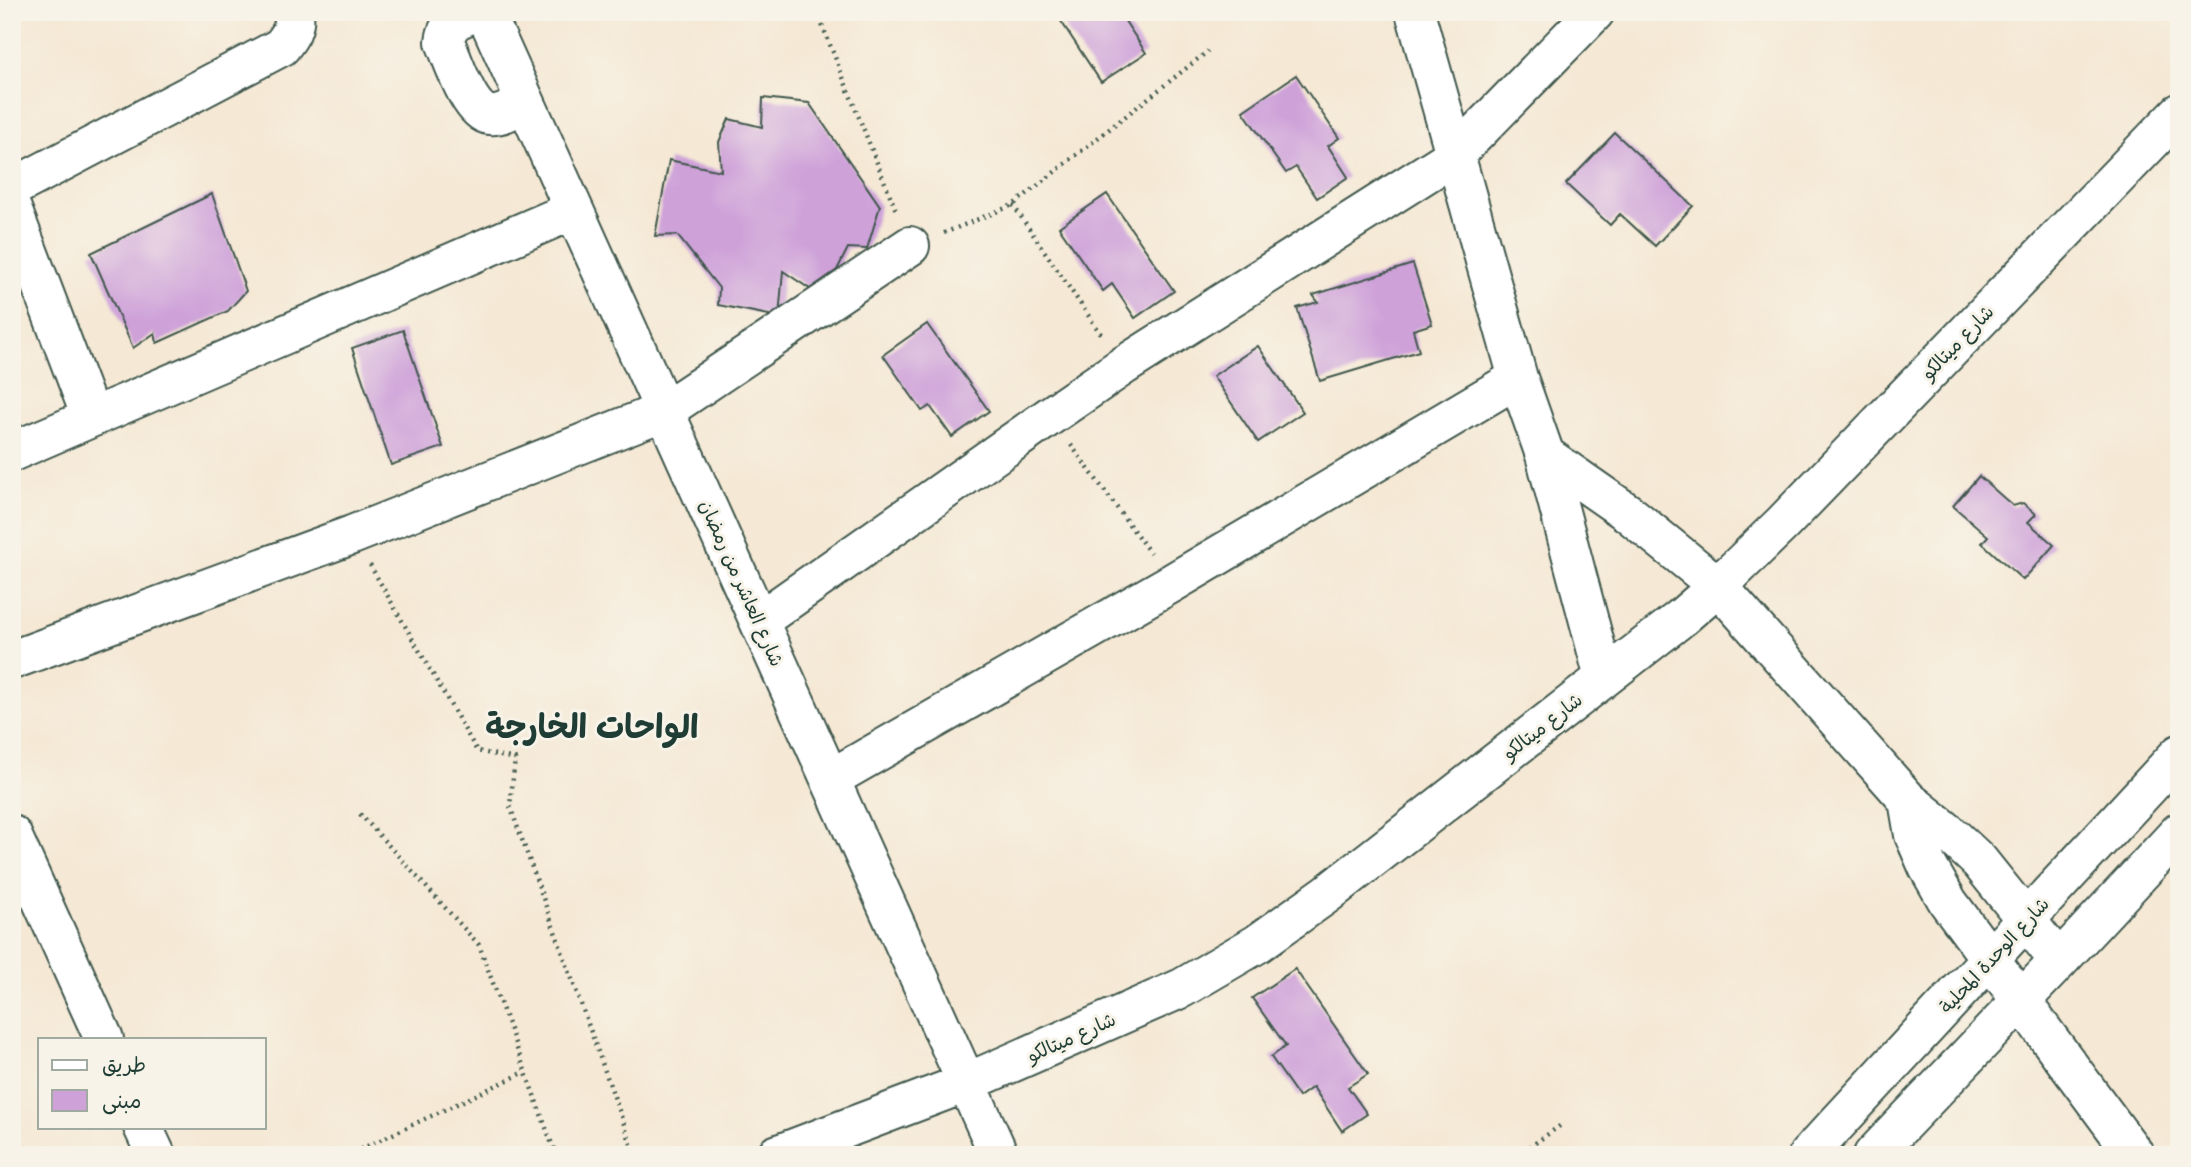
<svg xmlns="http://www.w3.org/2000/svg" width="2191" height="1167" font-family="'Balsamiq Sans','Playpen Sans Arabic',sans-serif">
<rect width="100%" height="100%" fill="#f7f3e8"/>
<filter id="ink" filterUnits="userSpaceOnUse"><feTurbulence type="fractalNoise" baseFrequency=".0143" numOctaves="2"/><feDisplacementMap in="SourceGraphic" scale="14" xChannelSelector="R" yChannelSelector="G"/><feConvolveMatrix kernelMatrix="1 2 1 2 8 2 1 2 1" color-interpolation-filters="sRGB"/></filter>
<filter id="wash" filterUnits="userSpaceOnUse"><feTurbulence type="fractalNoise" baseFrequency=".00686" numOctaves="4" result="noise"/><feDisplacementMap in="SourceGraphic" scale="28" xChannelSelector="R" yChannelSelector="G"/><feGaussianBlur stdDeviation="1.57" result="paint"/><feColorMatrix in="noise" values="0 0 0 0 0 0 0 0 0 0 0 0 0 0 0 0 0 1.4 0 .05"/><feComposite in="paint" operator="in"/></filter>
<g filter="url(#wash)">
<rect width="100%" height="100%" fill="#f5e8d4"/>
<g id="blocks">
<!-- building -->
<path fill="#cea1d9" d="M1055 12H1119L1146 53 1101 82Z
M1296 75 1339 138 1328 146 1348 177 1317 198 1296 167 1286 173 1243 111Z
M763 98 809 103 880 206 867 249 848 248 837 270 810 289 783 271 779 317 718 305 719 288 677 235 655 236 669 160 721 171 719 142 729 119 762 127Z
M1615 133 1693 206 1655 246 1620 214 1610 225 1566 184Z
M212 194 246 291 228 311 157 343 155 333 133 348 91 253Z
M1107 194 1174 291 1135 318 1112 284 1103 291 1059 227Z
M1413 264 1432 324 1413 330 1419 351 1320 381 1297 308 1318 302 1313 295Z
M927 324 989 411 952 437 930 406 922 411 883 355Z
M403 330 443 447 391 465 352 348Z
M1258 346 1303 412 1258 442 1213 376Z
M1979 476 2013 506 2023 503 2036 514 2028 522 2054 545 2023 580 1982 543 1988 536 1953 506Z
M1295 969 1368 1074 1348 1087 1367 1114 1342 1131 1313 1087 1299 1097 1271 1057 1286 1046 1252 998Z"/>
</g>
</g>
<g filter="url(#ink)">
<use href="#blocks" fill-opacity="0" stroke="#3f574c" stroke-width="2"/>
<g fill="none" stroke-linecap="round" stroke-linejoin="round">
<defs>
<path id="minor" d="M477 12C459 18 447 22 445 42 453 60 469 112 489 115 502 117 515 107 525 102
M485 12 999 1155
M1415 12 1518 378
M12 188 281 47C290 36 296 27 294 12
M12 209 91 417
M12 452 574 210
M1545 455 1628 513 1718 586 1908 800 1949 833 1979 861 2059 961
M759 621 1050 416 1123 366 1455 155 1595 12
M12 660 352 535 664 411 910 246
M830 779 1172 583 1518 378 1545 455 1604 678
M1908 800 1914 835 1928 867 1948 902 2135 1155
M12 835 104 1039
M143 1127 156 1155
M776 1155 966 1083 1182 988 1257 944 1327 894 1681 618 1718 586 1782 524 2179 113
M1808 1155 2179 754
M1873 1155 2059 961 2179 832"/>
</defs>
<!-- minor casing -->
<use href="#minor" stroke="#3f574c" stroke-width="42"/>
<!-- path -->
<path stroke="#3f574c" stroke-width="4.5" stroke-dasharray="2 5" stroke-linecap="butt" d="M817 12 897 213
M1013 205 1103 337
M944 233 1013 205 1208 51
M1071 445 1150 553
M370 565 477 751 515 759 510 806 635 1155
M360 814 479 945 556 1155
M348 1155 525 1072
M1518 1155 1564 1123"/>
<!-- minor -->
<use href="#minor" stroke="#fff" stroke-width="38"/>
</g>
</g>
<g text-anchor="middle" stroke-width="6" stroke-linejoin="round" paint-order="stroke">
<!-- street labels -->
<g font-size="19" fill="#1f3d34" stroke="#f7f3e8">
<text transform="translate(1957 342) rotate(-46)" y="7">شارع ميتالكو</text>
<text transform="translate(742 583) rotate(66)" y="7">شارع العاشر من رمضان</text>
<text transform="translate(1542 726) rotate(-38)" y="7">شارع ميتالكو</text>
<text transform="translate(1994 955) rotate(-47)" y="7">شارع الوحدة المحلية</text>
<text transform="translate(1071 1037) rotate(-24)" y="7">شارع ميتالكو</text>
</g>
<!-- town labels -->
<g font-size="33" font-weight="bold" fill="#1f3d34" stroke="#f7f3e8">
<text x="592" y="738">الواحات الخارجة</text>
</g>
</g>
<!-- margin -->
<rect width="2191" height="1167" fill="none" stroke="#f7f3e8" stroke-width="42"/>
<!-- legend -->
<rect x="38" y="1038" width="228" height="91" fill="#f7f3e8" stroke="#a1aaa0" stroke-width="2"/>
<rect x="52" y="1060" width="35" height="10" fill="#ffffff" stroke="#a1aaa0" stroke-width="2"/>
<text x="102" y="1072" font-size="21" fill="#1f3d34">طريق</text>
<rect x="52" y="1090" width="35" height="21" fill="#cea1d9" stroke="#a1aaa0" stroke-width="2"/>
<text x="102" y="1108" font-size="21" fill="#1f3d34">مبنى</text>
</svg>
